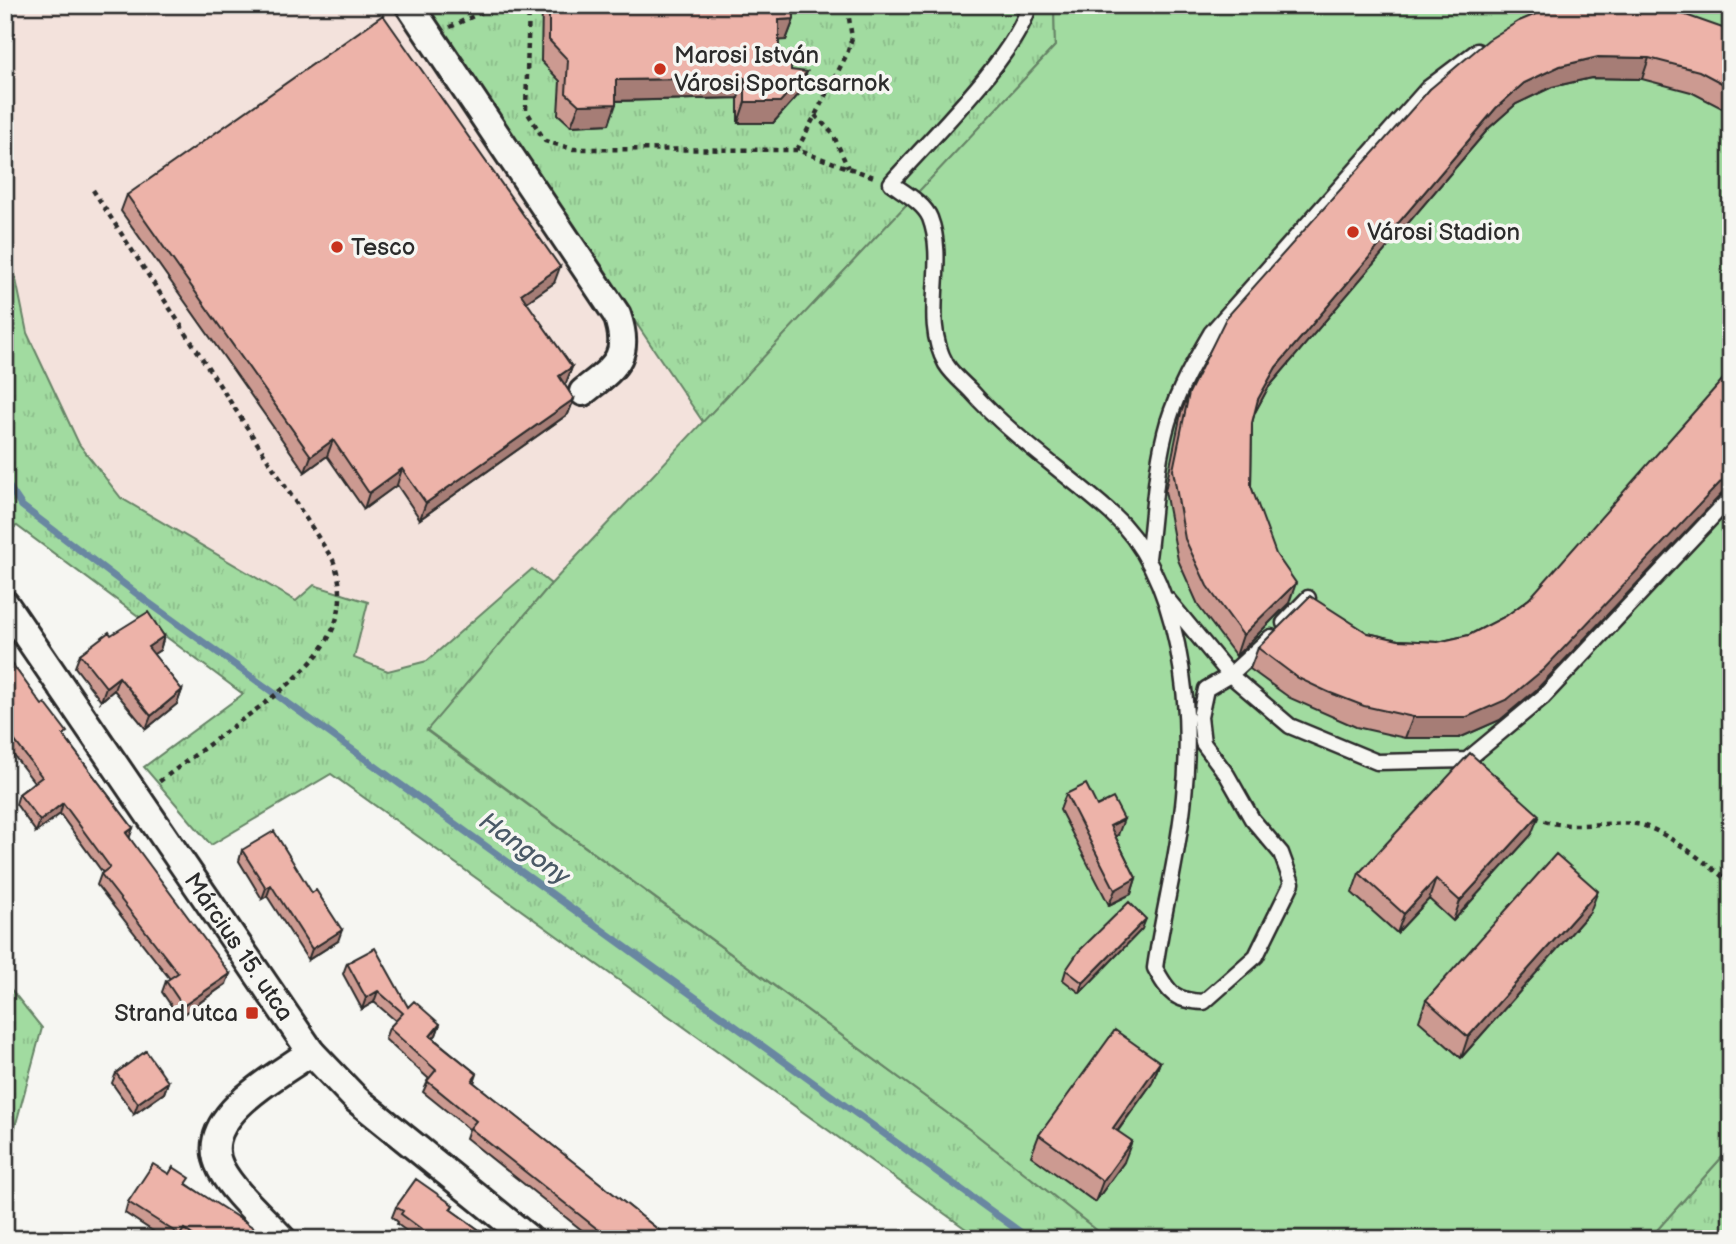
<svg xmlns="http://www.w3.org/2000/svg" width="1736" height="1244" font-family="'Balsamiq Sans',sans-serif">
<defs>
<pattern id="grass-tufts" width="24" height="20" patternUnits="userSpaceOnUse" patternTransform="scale(1.75)"><rect width="24" height="20" fill="#a1dba0"/><path d="M3 7l-1-3M5 7V3M7 7l1-3M15 17l-1-3M17 17v-4M19 17l1-3" fill="none" stroke="#8bbc8a"/></pattern>
</defs>
<rect width="100%" height="100%" fill="#f6f6f2"/>
<filter id="ink" filterUnits="userSpaceOnUse"><feTurbulence type="fractalNoise" baseFrequency=".0143" numOctaves="2"/><feDisplacementMap in="SourceGraphic" scale="14" xChannelSelector="R" yChannelSelector="G"/><feConvolveMatrix kernelMatrix="1 2 1 2 8 2 1 2 1" color-interpolation-filters="sRGB"/></filter>
<g filter="url(#ink)">
<!-- built -->
<path fill="#f3e2dc" d="M5 5H421L703 422 551 584 531 569 427 661 388 672 354 658 314 585 297 601 121 498 79 444 27 333 5 226Z"/>
<!-- grass -->
<path fill="url(#grass-tufts)" stroke="#668366" stroke-width="2" d="M421 5H1054L1055 46 703 422Z
M5 226 27 333 79 444 121 498 296 601 314 585 368 602 354 658 388 671 427 661 532 569 551 584 427 731 973 1132 1108 1239H980L331 774 211 845 144 767 243 694 17 526 5 531Z
M5 982 42 1028 5 1164Z
M1731 1147V1239H1649Z"/>
<!-- garden -->
<path fill="#a1dba0" stroke="#668366" stroke-width="2" d="M1054 5H1731V1147L1649 1239H1108L973 1132 427 730 551 584 1055 46Z"/>
<g fill="none" stroke-linecap="round" stroke-linejoin="round">
<!-- stream -->
<path stroke="#6987a1" stroke-width="7" d="M5 481 22 506 145 600 1030 1239"/>
<defs>
<path id="service" d="M1029 5C1019 53 926 143 891 183 903 192 924 203 930 218 948 265 920 318 946 364 952 374 963 383 971 391 1012 437 1065 472 1111 513 1181 575 1193 708 1184 796 1179 854 1163 911 1155 968 1169 994 1175 1001 1204 1002L1256 956 1292 883 1281 853 1252 819 1227 775 1203 743 1200 717 1206 689 1230 675 1271 637
M1657 18 1684 5
M1148 558C1154 513 1155 466 1168 422 1178 390 1194 362 1211 333L1428 88 1477 51
M1168 600 1230 675 1290 726 1377 762 1467 760 1543 697 1731 497
M1284 623 1308 598"/>
<g id="minor">
<path d="M409 5 617 315C632 358 614 367 583 392"/>
<path id="s1" d="M5 604 311 1052 356 1099 529 1239"/>
<path d="M282 1239C264 1219 233 1192 221 1169 194 1118 277 1077 311 1052"/>
</g>
</defs>
<!-- service casing -->
<use href="#service" stroke="#2b2b2b" stroke-width="19"/>
<!-- minor casing -->
<use href="#minor" stroke="#2b2b2b" stroke-width="32"/>
<!-- path -->
<path stroke="#2b2b2b" stroke-width="4.5" stroke-dasharray="5 5" stroke-linecap="butt" d="M529 5 526 110 545 141 573 149 797 150 877 178
M450 27 497 5
M815 115 833 134 848 168
M797 150 847 54 852 38 847 5
M93 190 333 560C363 636 291 684 239 722 211 743 184 763 156 784
M1535 817C1564 832 1604 821 1636 824 1660 826 1712 867 1731 884"/>
<!-- service -->
<use href="#service" stroke="#f6f6f2" stroke-width="14"/>
<!-- minor -->
<use href="#minor" stroke="#f6f6f2" stroke-width="26"/>
</g>
<!-- wall -->
<path fill="#cc9a91" stroke="#2b2b2b" stroke-width="2" d="M542 5H793L794 19 786 40H779V57L791 70 800 93 773 123H738V98L616 101 609 124 571 126 558 114 560 81 541 61Z
M1731 31V114L1726 110 1691 92 1642 79 1591 78 1552 87 1516 104 1489 128 1268 388 1255 412 1252 423 1251 486 1289 603 1236 656 1199 607 1178 560 1165 491 1181 413 1189 393 1430 89Z
M127 195 554 283 526 302 572 367 566 383 564 384 574 399 568 414 420 519 397 485 364 509 327 456 305 472 121 211Z
M1529 599 1536 690 1500 720 1459 738H1405L1356 727 1290 698 1250 669 1258 648 1368 633 1398 640 1438 642 1469 635 1506 616Z
M111 635 164 636 160 650 153 654 182 690 177 704 146 729 114 690 101 701 75 667 80 654Z
M5 654 65 738 133 828 129 837 226 984 179 1017 162 992 166 981 170 979 97 885 101 874 103 873 60 814 36 832 16 804 19 794 34 782 5 744Z
M1066 794 1097 806 1118 835 1115 836 1136 878 1131 894 1109 905 1060 810Z
M1531 835 1453 921 1429 899 1397 933 1352 893 1359 873Z
M242 850 338 941 308 960 267 896 262 899 239 861Z
M1590 912 1461 1058 1419 1021 1426 1000Z
M1142 929 1080 993 1063 980 1066 970Z
M347 963 408 1007 440 1024 436 1035 433 1038 477 1074 474 1083 670 1239H593L466 1138 469 1129 423 1092 429 1079 385 1039 389 1028 396 1021 374 1002 362 1009 343 974Z
M1160 1062 1152 1083 1118 1131 1124 1162 1095 1202 1031 1156 1039 1135Z
M116 1073 168 1082 164 1093 134 1114 112 1083Z
M169 1174 187 1184 264 1239H165L125 1213 128 1202Z
M453 1205 451 1210 485 1234 501 1239H417L397 1224 398 1222 392 1217 396 1207Z"/>
<!-- shaded-wall -->
<path fill="#a67d76" stroke="#2b2b2b" stroke-width="2" d="M794 19 786 40 771 41 779 20Z
M1598 57 1649 58 1642 79 1591 78 1552 87 1516 104 1489 128 1268 388 1251 420 1258 399 1276 367 1496 108 1524 83 1560 66Z
M807 72 800 93 773 123H738L745 102Z
M745 78 738 98 609 101 616 80Z
M616 104 609 124 571 126 579 105Z
M560 267 554 283 515 310 521 294Z
M572 367 566 383 553 392 559 376Z
M574 399 568 414 420 519 426 503Z
M333 440 327 456 305 472 311 456Z
M402 469 397 485 364 509 369 493Z
M1731 471V484L1536 690 1500 720 1459 738H1405L1413 717Z
M1296 583 1289 603 1236 656 1243 635Z
M164 636 160 650 143 661 148 647Z
M119 677 114 690 101 701 106 687Z
M182 690 177 704 146 729 151 716Z
M63 803 60 814 36 832 40 821Z
M1539 815 1531 835 1453 921 1460 901Z
M1124 819 1118 835 1104 842 1110 826Z
M133 828 129 839 126 833Z
M1136 878 1131 894 1109 905 1115 890Z
M1436 879 1429 899 1397 933 1404 914Z
M271 885 267 896 262 899 266 888Z
M1598 891 1590 912 1461 1058 1468 1037Z
M1146 919 1142 929 1080 993 1083 983Z
M342 930 338 941 308 960 312 949Z
M230 974 226 984 179 1017 183 1006Z
M378 991 374 1002 362 1009 366 998Z
M440 1024 436 1035 426 1046 430 1036Z
M1160 1062 1152 1083 1105 1148 1113 1128Z
M168 1082 164 1093 134 1114 138 1103Z
M1132 1141 1124 1162 1095 1202 1103 1181Z"/>
<!-- building -->
<path fill="#edb3a9" stroke="#2b2b2b" stroke-width="2" d="M549 5H793L794 19 779 20V57L791 58V70L807 72 780 102H745V78L616 80V104L579 105 566 93 568 60 549 40Z
M1567 5H1650L1663 7 1731 31V88L1699 71 1649 58 1598 57 1560 66 1524 83 1496 108 1276 367 1258 399 1252 423 1251 486 1276 554 1296 583 1243 635 1207 586 1185 539 1173 470 1189 393 1226 318 1430 89 1488 40 1519 21 1553 7Z
M383 15 560 267 521 294 572 367 559 376 574 399 426 503 402 469 369 493 333 440 311 456 127 195Z
M1731 370V471L1544 669 1508 699 1467 717H1413L1364 706 1328 692 1298 678 1258 648 1310 596 1368 633 1398 640 1438 642 1469 635 1506 616 1529 599Z
M148 612 164 636 148 647 182 690 151 716 119 677 106 687 80 654 109 632 111 635Z
M5 654 42 705 45 703 67 732 63 735 133 828 126 833 230 974 183 1006 166 981 178 973 101 874 110 867 63 803 40 821 19 794 42 777 5 728Z
M1470 753 1539 815 1460 901 1436 879 1404 914 1359 873Z
M1086 784 1097 806 1113 798 1124 819 1110 826 1136 878 1115 890 1066 794Z
M274 831 312 893 316 890 342 930 312 949 271 885 266 888 242 850Z
M1556 854 1598 891 1468 1037 1426 1000Z
M1129 902 1146 919 1083 983 1066 970 1079 951Z
M375 948 408 1007 414 1001 440 1024 430 1036 477 1074 472 1081 670 1239H610L470 1128 476 1121 427 1081 436 1070 389 1028 403 1013 378 991 366 998 347 963Z
M1115 1030 1160 1062 1113 1128 1132 1141 1103 1181 1039 1135Z
M146 1051 168 1082 138 1103 116 1073Z
M153 1164 169 1174 173 1167 190 1178 186 1184 265 1235 263 1239H198L184 1229 180 1235 128 1202Z
M416 1179 453 1205 450 1209 485 1234 487 1230 501 1239H435L401 1214 403 1211 396 1207Z"/>
</g>
<!-- markers -->
<g fill="#c8321e" stroke="#f6f6f2" stroke-width="2.5">
<circle cx="660" cy="69" r="7"/>
<circle cx="1353" cy="232" r="7"/>
<circle cx="337" cy="247" r="7"/>
<rect x="245" y="1006" width="14" height="14" rx="3.5"/>
</g>
<g text-anchor="middle" stroke-width="7" stroke-linejoin="round" paint-order="stroke">
<!-- poi labels -->
<g font-size="24" fill="#2b2b2b" stroke="#f6f6f2" text-anchor="start">
<text x="674" y="63">Marosi István<tspan x="674" dy="28">Városi Sportcsarnok</tspan></text>
<text x="1367" y="240">Városi Stadion</text>
<text x="351" y="255">Tesco</text>
<text x="238" y="1021" text-anchor="end">Strand utca</text>
</g>
<!-- street labels -->
<g font-size="24" fill="#2b2b2b" stroke="#f6f6f2">
<text dy="8" stroke="none"><textPath href="#s1" startOffset="415">Március 15. utca</textPath></text>
</g>
<!-- water labels -->
<g font-size="26" font-style="italic" fill="#4a5966" stroke="#f6f6f2">
<text transform="translate(525 848) rotate(36)" y="9">Hangony</text>
</g>
</g>
<!-- margin -->
<rect width="1736" height="1244" fill="none" stroke="#f6f6f2" stroke-width="28"/>
<rect x="14" y="14" width="1708" height="1216" fill="none" stroke="#2b2b2b" stroke-width="2.5" filter="url(#ink)"/>
</svg>
